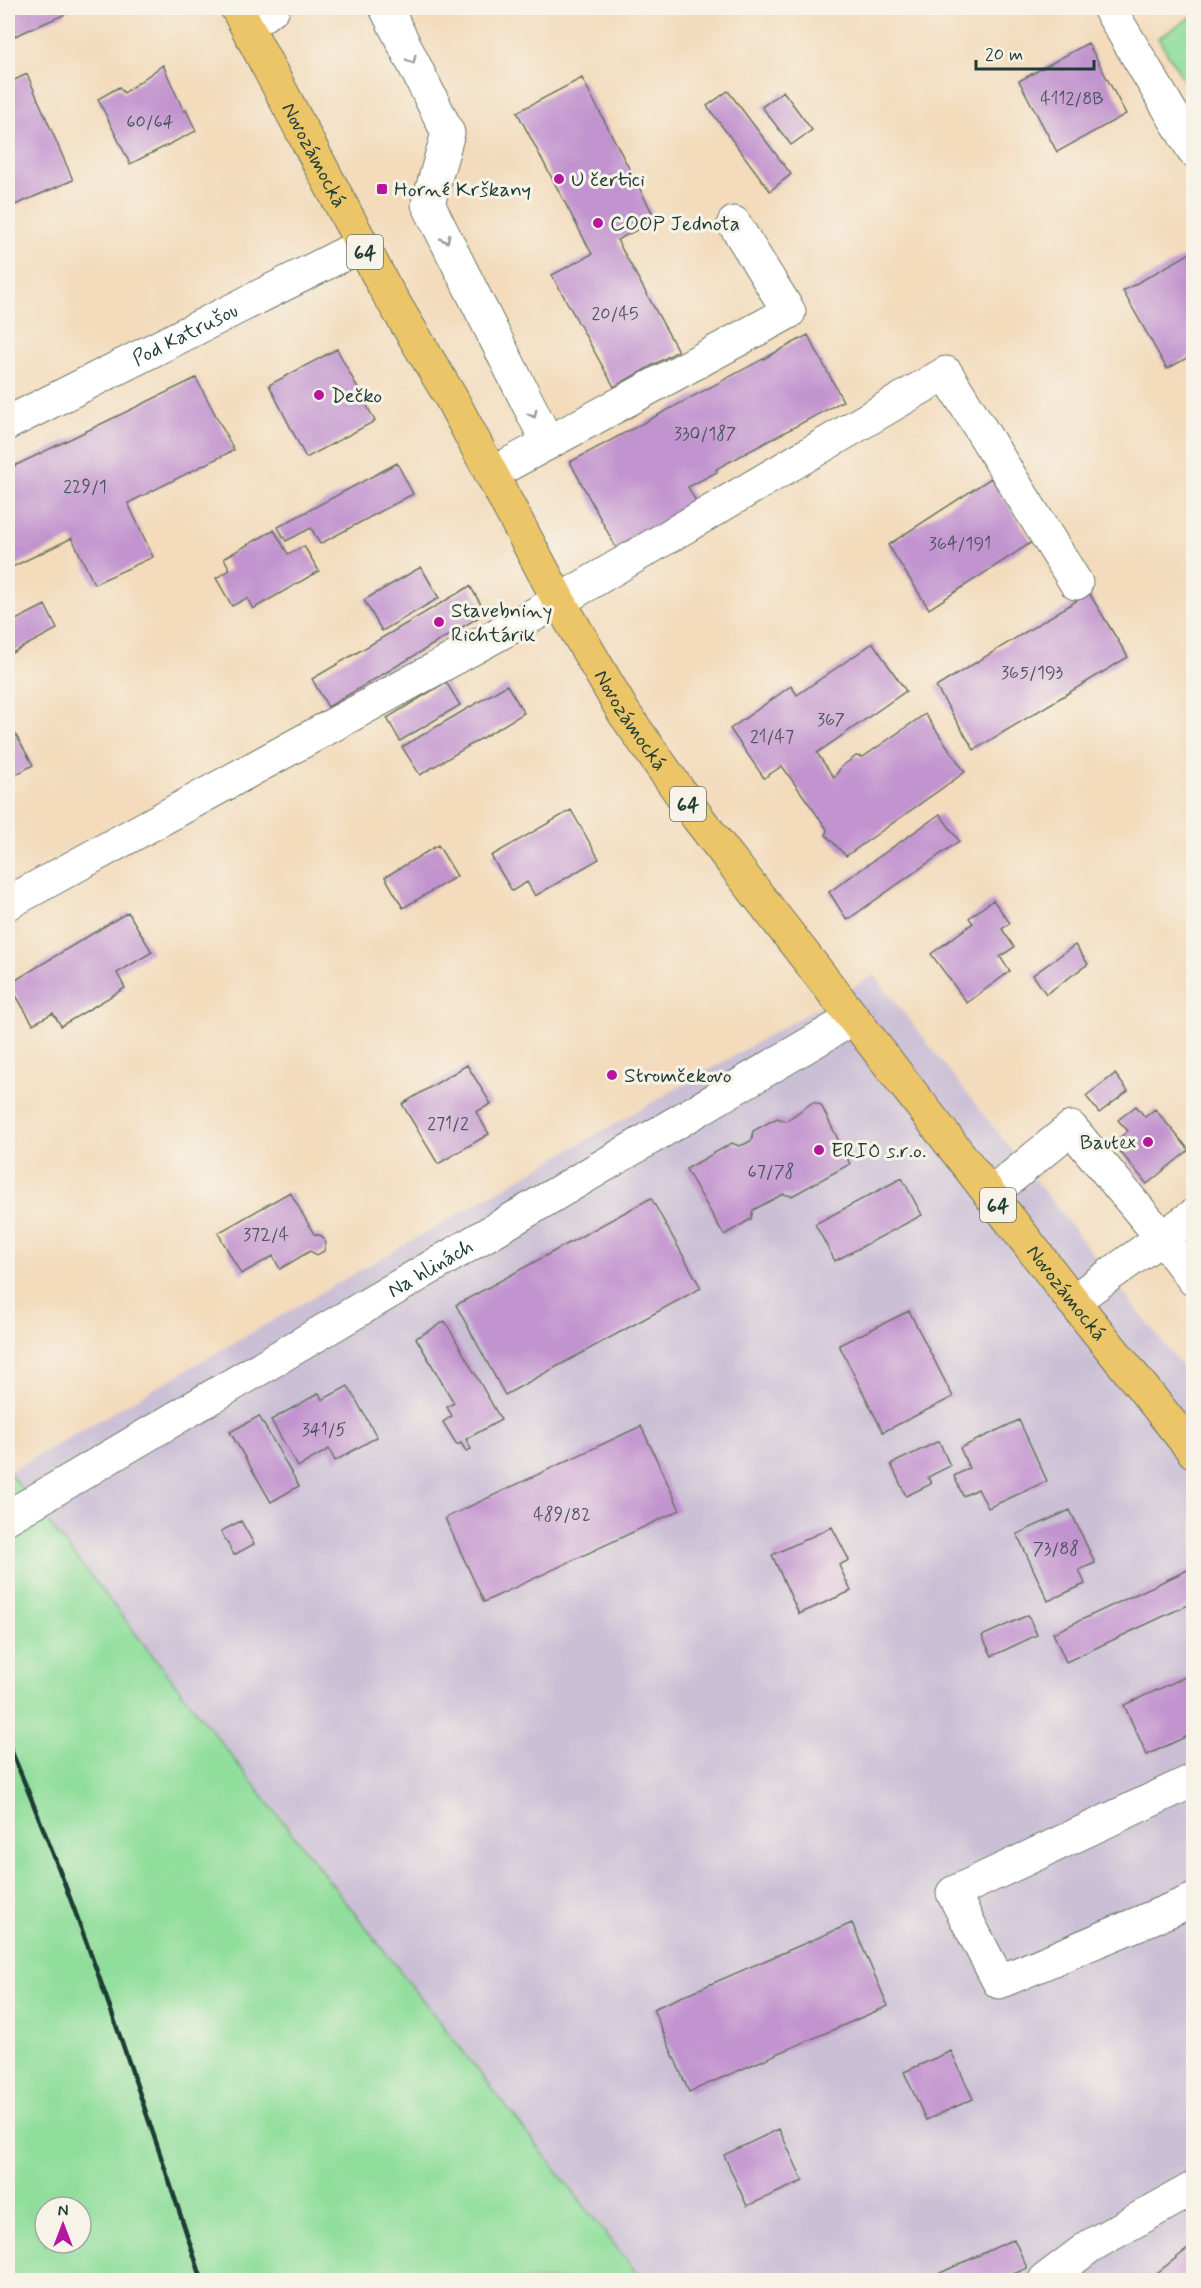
<svg xmlns="http://www.w3.org/2000/svg" width="1201" height="2288" font-family="Mynerve,sans-serif">
<rect width="100%" height="100%" fill="#f7f3e8"/>
<filter id="ink" filterUnits="userSpaceOnUse"><feTurbulence type="fractalNoise" baseFrequency=".0167" numOctaves="2"/><feDisplacementMap in="SourceGraphic" scale="12" xChannelSelector="R" yChannelSelector="G"/><feConvolveMatrix kernelMatrix="1 2 1 2 8 2 1 2 1" color-interpolation-filters="sRGB"/></filter>
<filter id="wash" filterUnits="userSpaceOnUse"><feTurbulence type="fractalNoise" baseFrequency=".008" numOctaves="4" result="noise"/><feDisplacementMap in="SourceGraphic" scale="24" xChannelSelector="R" yChannelSelector="G"/><feGaussianBlur stdDeviation="1.35" result="paint"/><feColorMatrix in="noise" values="0 0 0 0 0 0 0 0 0 0 0 0 0 0 0 0 0 1.4 0 .05"/><feComposite in="paint" operator="in"/></filter>
<g filter="url(#wash)">
<rect width="100%" height="100%" fill="#f3dbbc"/>
<!-- industrial -->
<path fill="#cbbfd5" d="M874 975 1193 1381V2280H642L9 1472Z"/>
<!-- green -->
<path fill="#91de9c" stroke="#588e68" stroke-width="1.5" fill-rule="evenodd" d="M1193 16V95L1158 38Z
M8 1470 9 1472 642 2280H8ZM45 2207H81V2243H45Z"/>
<g id="blocks">
<!-- building -->
<path fill="#c294cf" d="M8 8H63L66 14 8 39Z
M1088 43 1126 114 1057 152 1019 81Z
M163 65 184 112 186 110 196 131 130 164 98 99 119 87 124 93Z
M27 74 73 180 8 208V83Z
M582 78 656 220 617 240 678 351 614 387 552 275 592 254 517 112Z
M728 91 791 174 770 191 707 106Z
M783 91 812 130 791 145 762 107Z
M1194 251V354L1167 369 1123 291Z
M808 335 843 401 716 469 717 472 688 487 702 513 621 557 570 462Z
M337 349 375 421 306 458 269 385Z
M196 378 234 450 128 503 153 557 94 584 72 538 8 569V469Z
M397 463 413 494 320 544 311 528 286 541 278 527Z
M991 478 1032 542 929 609 888 545Z
M274 530 288 554 304 546 319 571 253 609 247 598 232 606 216 578 230 570 224 558Z
M421 567 439 598 382 631 364 600Z
M470 586 486 613 328 707 312 679Z
M1089 593 1128 657 974 750 936 687Z
M45 605 57 629 12 653 8 644V624Z
M873 643 906 691 817 753 834 778 841 767 856 756 863 757 925 714 965 772 846 856 826 835 827 829 782 766 764 778 730 729 791 686 797 695Z
M446 682 460 705 400 741 387 718Z
M507 685 524 713 420 775 402 747Z
M8 721 33 765 8 779Z
M571 810 599 859 535 896 527 882 512 891 491 856Z
M940 814 959 841 847 920 829 892Z
M438 845 457 876 403 908 385 877Z
M993 900 1010 923 1002 929 1014 947 1000 957 1010 971 967 1003 931 954 973 923 969 918Z
M128 912 152 952 117 973 125 988 61 1026 53 1013 33 1024 9 984Z
M1075 945 1088 964 1046 994 1033 975Z
M467 1065 491 1104 476 1112 489 1134 438 1164 402 1104Z
M1115 1074 1128 1091 1099 1113 1086 1096Z
M813 1102 821 1105 850 1164 792 1196 783 1194 753 1210 751 1219 724 1235 686 1169 732 1143 739 1146 745 1144 752 1140 753 1131 777 1118 786 1121Z
M1136 1106 1145 1117 1155 1109 1189 1150 1147 1184 1113 1143 1128 1131 1118 1120Z
M902 1178 922 1215 835 1261 815 1224Z
M290 1192 314 1234 322 1236 326 1243 324 1251 317 1255 310 1251 280 1269 273 1256 241 1274 218 1233Z
M651 1198 701 1288 505 1395 456 1305Z
M909 1311 953 1397 883 1432 839 1345Z
M445 1321 501 1420 466 1439 471 1449 466 1451 461 1443 457 1445 443 1422 452 1416 447 1407 454 1403 416 1338Z
M348 1386 377 1437 335 1461 329 1449 298 1467 271 1420 319 1393 322 1400Z
M259 1416 299 1486 271 1502 230 1432Z
M1019 1420 1047 1481 988 1508 978 1489 963 1496 954 1476 969 1468 960 1448Z
M641 1426 680 1510 484 1602 445 1518Z
M939 1441 950 1466 928 1477 931 1484 906 1496 891 1464Z
M1070 1510 1095 1563 1079 1570 1085 1584 1048 1601 1017 1534Z
M241 1521 254 1544 234 1555 221 1531Z
M832 1527 849 1560 839 1565 851 1591 799 1614 772 1555Z
M1192 1568 1194 1602 1066 1662 1053 1633Z
M1028 1615 1037 1635 992 1656 982 1636Z
M1194 1673V1733L1147 1755 1124 1705Z
M852 1923 888 2006 689 2092 653 2009Z
M951 2051 973 2099 926 2120 904 2072Z
M779 2129 803 2181 747 2206 724 2155Z
M1014 2239 1027 2268 1000 2280H925Z
M1194 2244V2280H1148Z"/>
</g>
</g>
<g filter="url(#ink)">
<use href="#blocks" fill-opacity="0" stroke="#697464" stroke-width="1.5"/>
<g fill="none" stroke-linecap="round" stroke-linejoin="round">
<defs>
<g id="minor">
<path d="M386 8 448 133 428 204 548 443"/>
<path d="M1109 8 1194 151"/>
<path d="M247 26 273 8"/>
<path id="s1" d="M8 423 362 245"/>
<path d="M491 474 789 312 734 223"/>
<path d="M8 903 559 601 946 373 1076 583"/>
<path d="M990 1195 1071 1128 1163 1239 1194 1280"/>
<path d="M1073 1301 1194 1215"/>
<path id="s2" d="M8 1517 852 1019"/>
<path d="M1194 1780 953 1893 999 1982 1194 1900"/>
<path d="M1045 2280 1090 2246 1194 2188"/>
</g>
<g id="major">
<path id="s3" d="M237 8 385 288 450 396 559 601 624 713 698 818 1073 1301 1194 1452"/>
</g>
</defs>
<!-- minor casing -->
<use href="#minor" stroke="#697464" stroke-width="35"/>
<!-- major casing -->
<use href="#major" stroke="#697464" stroke-width="35"/>
<!-- minor -->
<use href="#minor" stroke="#fff" stroke-width="33"/>
<!-- major -->
<use href="#major" stroke="#ecc569" stroke-width="33"/>
<!-- rail -->
<path stroke="#1f3d34" stroke-width="4.5" d="M8 1743C83 1919 142 2099 202 2280"/>
</g>
<!-- one-way arrows -->
<defs><path id="oneway-chevron" d="M-2-3.5L2.5 0L-2 3.5" fill="none" stroke-width="1.6" stroke-linecap="round" stroke-linejoin="round" transform="scale(1.5)"/></defs>
<g stroke="#8f9e9a">
<use href="#oneway-chevron" transform="translate(412 60) rotate(64)"/>
<use href="#oneway-chevron" transform="translate(446 239) rotate(64)"/>
<use href="#oneway-chevron" transform="translate(533 414) rotate(63)"/>
</g>
</g>
<!-- markers -->
<g fill="#b5179e" stroke="#f7f3e8" stroke-width="2">
<circle cx="559" cy="179" r="6"/>
<rect x="376" y="183" width="12" height="12" rx="3"/>
<circle cx="598" cy="223" r="6"/>
<circle cx="319" cy="395" r="6"/>
<circle cx="439" cy="622" r="6"/>
<circle cx="612" cy="1075" r="6"/>
<circle cx="1148" cy="1142" r="6"/>
<circle cx="819" cy="1150" r="6"/>
</g>
<g text-anchor="middle" stroke-width="6" stroke-linejoin="round" paint-order="stroke">
<!-- number labels -->
<g font-size="18" fill="#48535b">
<text x="1072" y="104">4112/8B</text>
<text x="150" y="127">60/64</text>
<text x="615" y="319">20/45</text>
<text x="705" y="439">330/187</text>
<text x="85" y="492">229/1</text>
<text x="960" y="549">364/191</text>
<text x="1032" y="678">365/193</text>
<text x="831" y="725">367</text>
<text x="772" y="742">21/47</text>
<text x="448" y="1129">271/2</text>
<text x="771" y="1177">67/78</text>
<text x="266" y="1240">372/4</text>
<text x="324" y="1435">341/5</text>
<text x="562" y="1520">489/82</text>
<text x="1056" y="1554">73/88</text>
</g>
<!-- shield labels -->
<g fill="#f7f3e8" stroke="#60746a" stroke-width="1.5">
<rect x="347" y="235" width="36" height="34" rx="4.5"/>
<rect x="670" y="787" width="36" height="34" rx="4.5"/>
<rect x="980" y="1188" width="36" height="34" rx="4.5"/>
</g>
<g font-size="20" font-weight="bold" fill="#1f3d34">
<text x="365" y="259">64</text>
<text x="688" y="811">64</text>
<text x="998" y="1212">64</text>
</g>
<!-- street labels -->
<g font-size="21" fill="#1f3d34" stroke="#f7f3e8">
<text dy="7" stroke="none"><textPath href="#s3" startOffset="166">Novozámocká</textPath></text>
<text dy="7" stroke="none"><textPath href="#s1" startOffset="198">Pod Katrušou</textPath></text>
<text dy="7" stroke="none"><textPath href="#s3" startOffset="814">Novozámocká</textPath></text>
<text dy="7" stroke="none"><textPath href="#s2" startOffset="490">Na hlinách</textPath></text>
<text dy="7" stroke="none"><textPath href="#s3" startOffset="1534">Novozámocká</textPath></text>
</g>
<!-- poi labels -->
<g font-size="21" fill="#1f3d34" stroke="#f7f3e8" text-anchor="start">
<text x="571" y="186">U čertici</text>
<text x="394" y="196">Horné Krškany</text>
<text x="610" y="230">COOP Jednota</text>
<text x="331" y="402">Dečko</text>
<text x="451" y="617">Stavebniny<tspan x="451" dy="24">Richtárik</tspan></text>
<text x="624" y="1082">Stromčekovo</text>
<text x="1136" y="1149" text-anchor="end">Bautex</text>
<text x="831" y="1157">ERIO s.r.o.</text>
</g>
</g>
<!-- margin -->
<rect width="1201" height="2288" fill="none" stroke="#f7f3e8" stroke-width="30"/>
<!-- north arrow -->
<g transform="translate(63 2225)"><circle r="28" fill="#f7f3e8" stroke="#a1aaa0" stroke-width="1.5"/>
<path d="M0-4.5L10 22L0 15L-10 22Z" fill="#b5179e"/>
<text y="-9" font-size="16" font-weight="bold" text-anchor="middle" fill="#1f3d34">N</text>
</g>
<!-- scale -->
<path d="M976 60v9h118v-9" fill="none" stroke="#1f3d34" stroke-width="3"/>
<text x="985" y="60" font-size="18" fill="#1f3d34" stroke="#f7f3e8" stroke-width="4.5" paint-order="stroke">20 m</text>
</svg>
